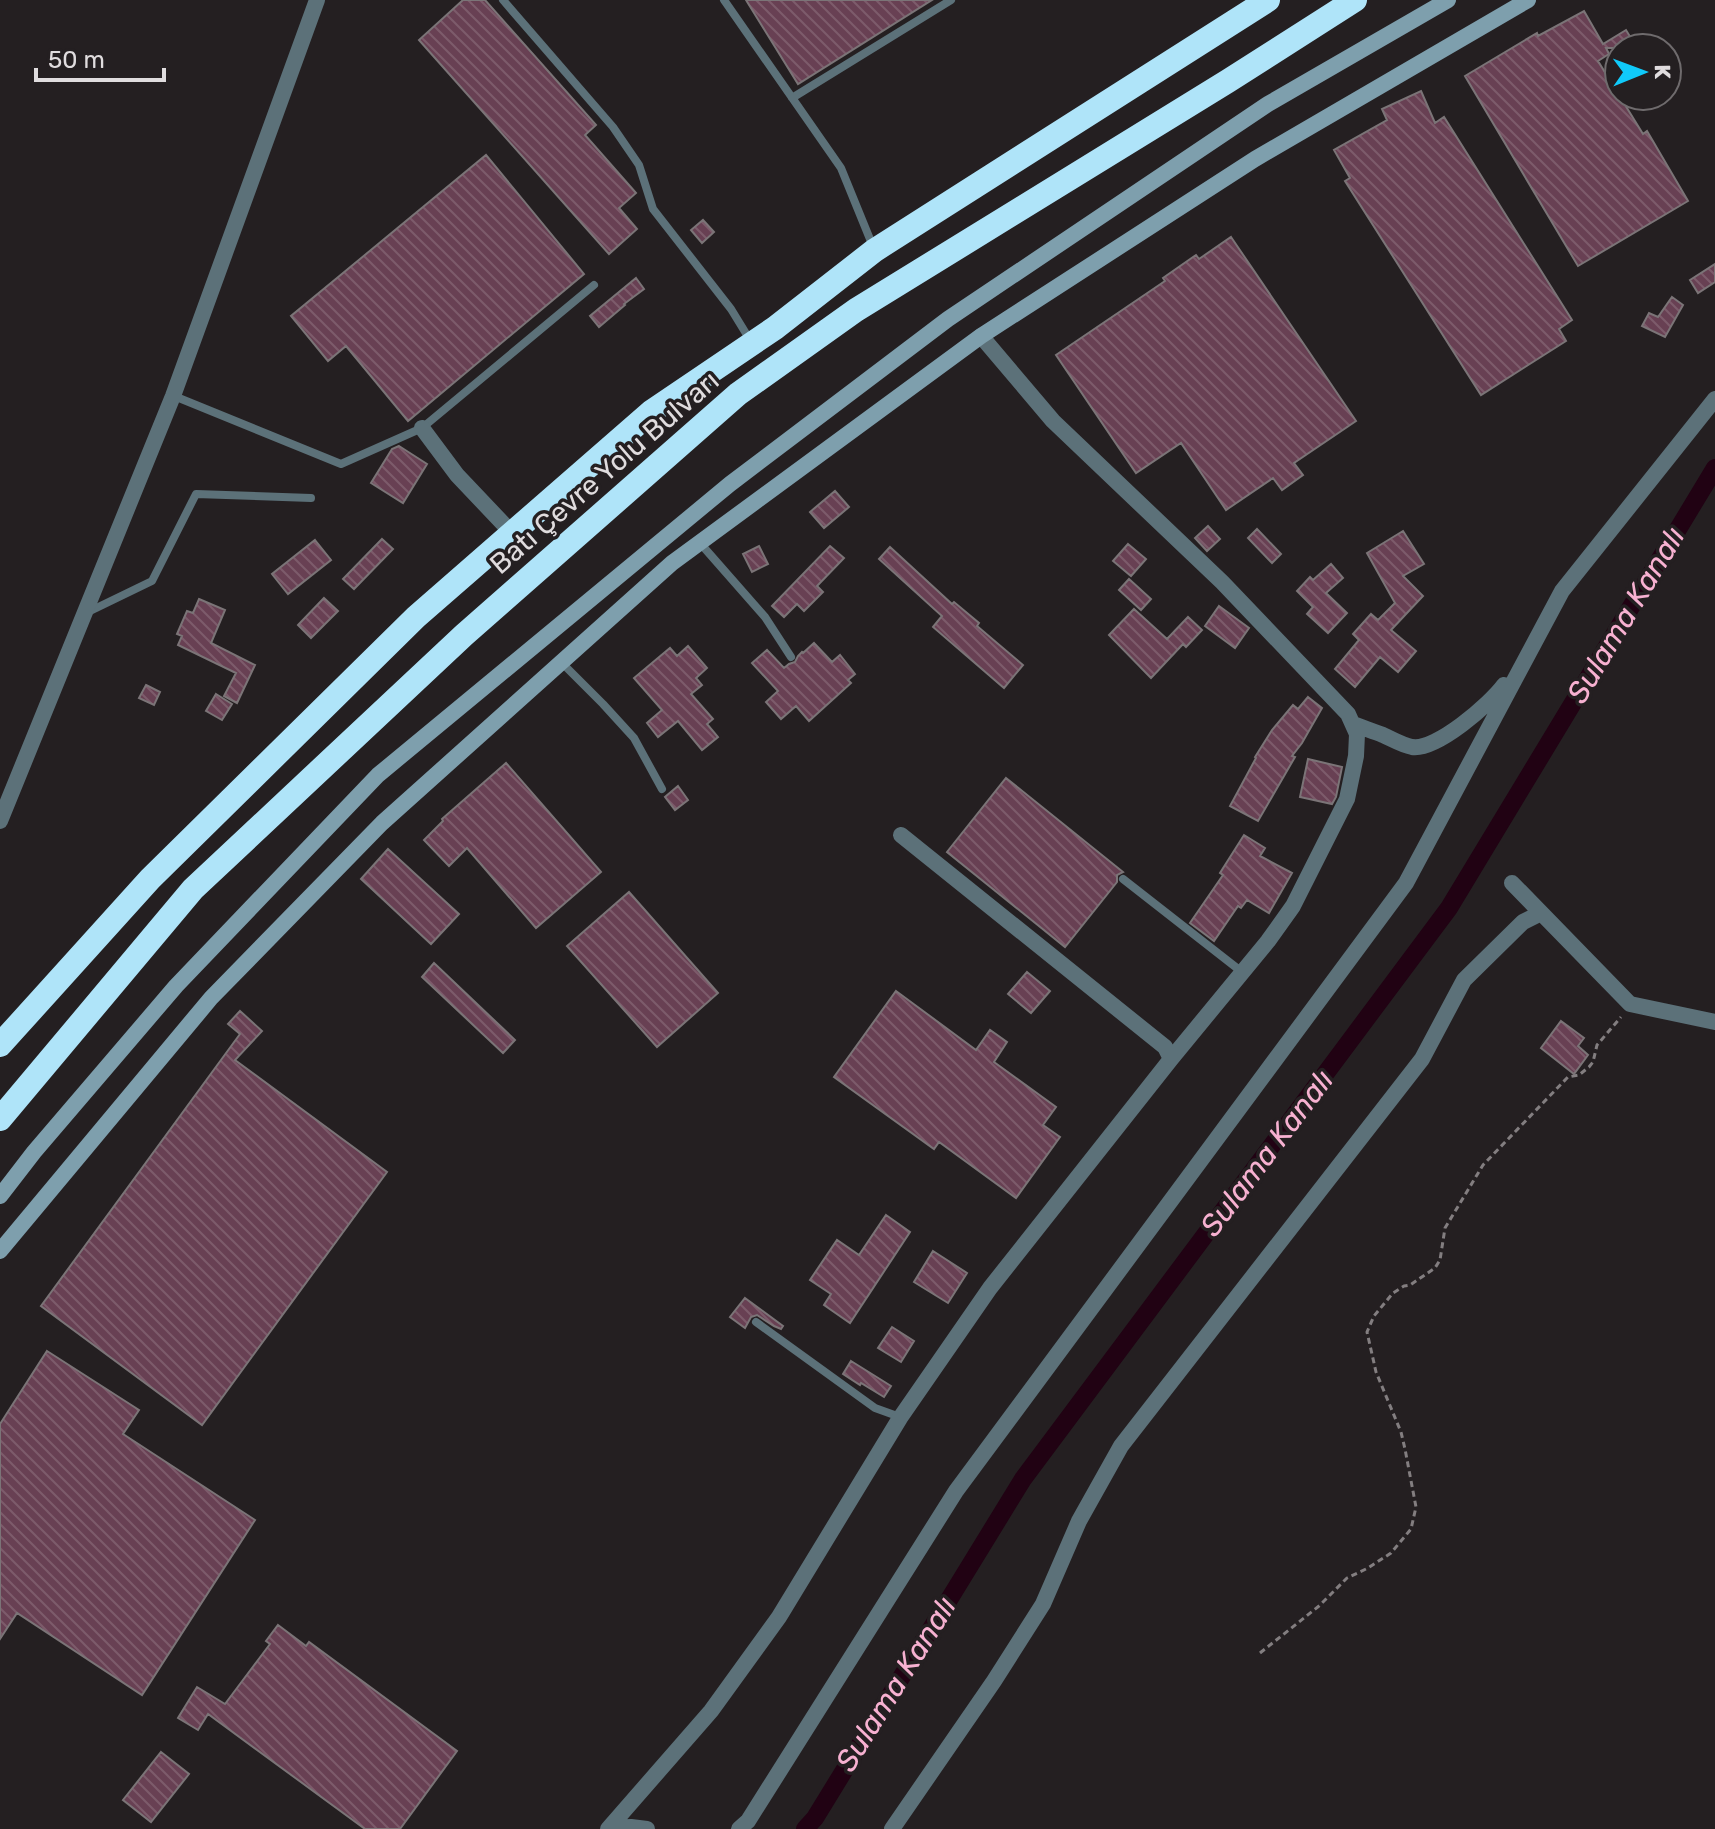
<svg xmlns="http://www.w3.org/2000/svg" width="1715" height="1829" font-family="Rubik,sans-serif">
<defs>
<pattern id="building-back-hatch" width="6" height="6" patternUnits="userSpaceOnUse" patternTransform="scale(2)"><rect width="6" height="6" fill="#684053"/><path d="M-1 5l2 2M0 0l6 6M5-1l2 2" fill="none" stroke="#7d5b6b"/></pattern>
</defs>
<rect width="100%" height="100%" fill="#241f21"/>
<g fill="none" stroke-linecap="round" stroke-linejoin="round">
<!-- canal -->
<path stroke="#210213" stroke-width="18" d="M805 1829 815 1818 1023 1479 1449 908 1715 468"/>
</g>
<!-- building -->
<path fill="url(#building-back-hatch)" stroke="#7b7477" stroke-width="2" d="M463 0H485L596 125 585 135 636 193 619 208 637 229 609 254 419 40Z
M746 0H932L798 84Z
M1584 11 1603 44 1626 30 1637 48H1606L1609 54 1598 61 1643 134 1647 131 1688 201 1578 266 1465 76 1537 33 1538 36Z
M1421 91 1435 123 1444 117 1572 320 1559 329 1566 341 1481 395 1345 181 1350 178 1334 150 1387 120 1382 109Z
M486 155 584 274 408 421 346 346 328 361 291 316Z
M703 220 714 232 702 243 691 230Z
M1231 237 1356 421 1294 463 1303 475 1282 490 1273 478 1226 510 1181 443 1136 473 1056 355 1165 281 1163 278 1196 255 1199 259Z
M1715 264V282L1698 293 1690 280Z
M636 278 644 289 624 304 625 305 599 327 590 316Z
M1672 297 1683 305 1665 337 1642 326 1649 313 1658 317Z
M399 446 427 464 403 503 371 483 392 449Z
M835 491 849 507 824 528 810 512Z
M1208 526 1220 539 1207 551 1195 538Z
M1257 529 1281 554 1272 563 1248 538Z
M1403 531 1424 564 1403 576 1423 596 1391 630 1416 651 1398 672 1380 657 1355 687 1335 669 1359 640 1353 634 1371 614 1378 620 1395 603 1367 553Z
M382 539 393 549 354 589 343 579Z
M315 540 331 560 288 594 272 574Z
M1128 544 1146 559 1131 576 1113 561Z
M759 546 768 564 752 572 743 554Z
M830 546 844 558 817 586 823 592 804 611 797 604 784 617 772 606Z
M890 547 952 604 954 602 979 623 977 626 1023 665 1004 688 933 627 942 616 879 559Z
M1331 564 1343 578 1326 593 1347 613 1328 633 1307 614 1313 607 1297 591 1310 577 1313 580Z
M1129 579 1151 599 1141 610 1119 590Z
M324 598 338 611 311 638 298 625Z
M199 599 225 610 211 643 255 665 237 703 224 696 236 673 178 645 182 636 177 634 187 611 193 613Z
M1219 606 1249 628 1235 648 1205 626Z
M1134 609 1167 639 1188 617 1202 630 1186 647 1183 644 1151 678 1109 635Z
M814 643 832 662 840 655 855 674 848 680 851 683 809 721 796 706 781 719 766 702 778 691 752 663 767 650 784 668 789 664 795 662 798 656 802 652 803 653Z
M688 646 707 668 696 678 702 685 691 694 713 719 707 724 718 737 702 750 678 721 658 737 647 723 662 710 634 678 670 648 677 656Z
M146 685 160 692 154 705 139 698Z
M216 694 232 704 222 720 206 711Z
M1308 697 1322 708 1302 743 1292 756 1295 757 1258 821 1230 806 1256 758 1255 757 1272 730 1293 705 1298 709Z
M1308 759 1342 767 1336 797 1332 804 1300 797Z
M506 763 601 872 536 928 467 848 449 866 424 840 443 821 442 819Z
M1006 778 1123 872 1117 875V882L1065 947 947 852Z
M678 786 688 800 675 810 665 797Z
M1244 835 1265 848 1260 856 1292 873 1269 913 1247 900 1241 908 1238 906 1214 941 1190 923 1223 875 1220 873Z
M388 849 459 914 431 944 361 879Z
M629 892 718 993 657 1047 567 946Z
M434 963 515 1040 503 1053 422 977Z
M1027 972 1050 991 1031 1013 1008 994Z
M896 991 976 1050 990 1030 1007 1042 994 1062 1056 1107 1043 1125 1060 1137 1016 1198 939 1142 934 1149 834 1077Z
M240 1011 262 1031 235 1060 387 1172 202 1425 41 1306 240 1034 228 1024Z
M1561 1021 1584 1038 1578 1046 1588 1055 1574 1074 1541 1048Z
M886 1215 910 1232 850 1323 824 1305 831 1294 810 1280 837 1240 859 1255Z
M933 1251 967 1273 948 1303 914 1282Z
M745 1298 783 1326 781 1329 774 1326 757 1315 751 1317 745 1328 730 1317Z
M892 1327 914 1341 901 1362 878 1348Z
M47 1351 139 1410 123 1434 255 1520 142 1695 17 1613 0 1639V1424Z
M851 1361 891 1386 884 1397 861 1383 860 1385 843 1374Z
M278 1625 306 1646 309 1642 457 1751 400 1829H365L208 1714 198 1730 178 1718 197 1687 225 1704 270 1644 266 1641Z
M161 1752 189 1774 151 1822 123 1800Z"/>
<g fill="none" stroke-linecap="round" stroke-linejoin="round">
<!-- path -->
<path stroke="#837e80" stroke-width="3" stroke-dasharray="6 4" stroke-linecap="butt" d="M1260 1653 1319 1606 1347 1578 1368 1568 1391 1553 1411 1529 1416 1507 1405 1449 1401 1432 1376 1372 1367 1332 1374 1316 1393 1293 1404 1286 1410 1285 1435 1268 1440 1260 1445 1228 1483 1165 1568 1077 1579 1075 1589 1067 1593 1062 1597 1045 1621 1017"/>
<!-- lane -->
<path stroke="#5c7179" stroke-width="8" d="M503 0 613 127 639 165 653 209 731 309 750 340
M724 0 841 168 874 249
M792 98 951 0
M174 396 341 464 422 428 594 285
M700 543 765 617 791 657
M88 612 152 581 196 494 311 498
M561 662 603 704 634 738 662 789
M1123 879 1242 972
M756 1322 875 1408 900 1417"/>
<!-- street -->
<path stroke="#5c7179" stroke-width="16" d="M422 428 457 475 512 533
M1353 724C1363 728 1373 731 1383 735 1392 739 1402 745 1412 747 1436 751 1490 704 1504 685
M0 821 173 396 317 0
M901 835 1165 1047 1171 1059
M1512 883 1630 1004 1715 1022
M609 1828 631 1827 647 1829
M608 1829 711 1711 779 1617 900 1418 990 1288 1171 1059 1268 941 1293 906 1347 799 1356 756 1357 734 1348 714 1222 582 1053 421 981 336
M739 1829 748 1821 956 1491 1406 883 1562 591 1715 399
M892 1829 994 1681 1043 1604 1079 1521 1121 1446 1422 1059 1464 980 1523 922 1541 913"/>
<!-- secondary -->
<path stroke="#7e9fad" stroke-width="16" d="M0 1196 34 1152 176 986 378 775 730 484 948 319 1268 104 1448 0
M0 1251 211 998 382 823 672 563 981 336 1255 159 1528 0"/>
<!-- highway -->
<path stroke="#afe4f9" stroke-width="24" d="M0 1045 150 879 416 617 651 412 775 328 875 250 1268 0
M0 1119 193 889 464 635 738 394 856 310 1228 81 1355 0"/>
</g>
<g text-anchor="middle" stroke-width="7" stroke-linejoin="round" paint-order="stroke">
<!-- street labels -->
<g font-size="28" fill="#e0dcde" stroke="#241f21">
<text transform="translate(604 472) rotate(-41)" y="10">Batı Çevre Yolu Bulvarı</text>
</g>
<!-- water labels -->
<g font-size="30" font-style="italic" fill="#f7b1d1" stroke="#241f21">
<text transform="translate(1626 615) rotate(-59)" y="10">Sulama Kanalı</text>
<text transform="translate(1267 1153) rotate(-53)" y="10">Sulama Kanalı</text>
<text transform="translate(896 1684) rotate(-58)" y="10">Sulama Kanalı</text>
</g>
</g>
<!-- north arrow -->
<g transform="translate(1643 72) rotate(89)"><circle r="38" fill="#241f21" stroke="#6f6b6d" stroke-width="2"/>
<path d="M0-6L14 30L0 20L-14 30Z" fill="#10cafa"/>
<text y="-12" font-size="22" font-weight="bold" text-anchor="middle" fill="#e0dcde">K</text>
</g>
<!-- scale -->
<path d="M36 68v12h128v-12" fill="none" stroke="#e0dcde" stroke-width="4"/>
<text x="48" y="68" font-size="24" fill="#e0dcde" stroke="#241f21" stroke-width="6" paint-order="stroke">50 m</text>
</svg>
